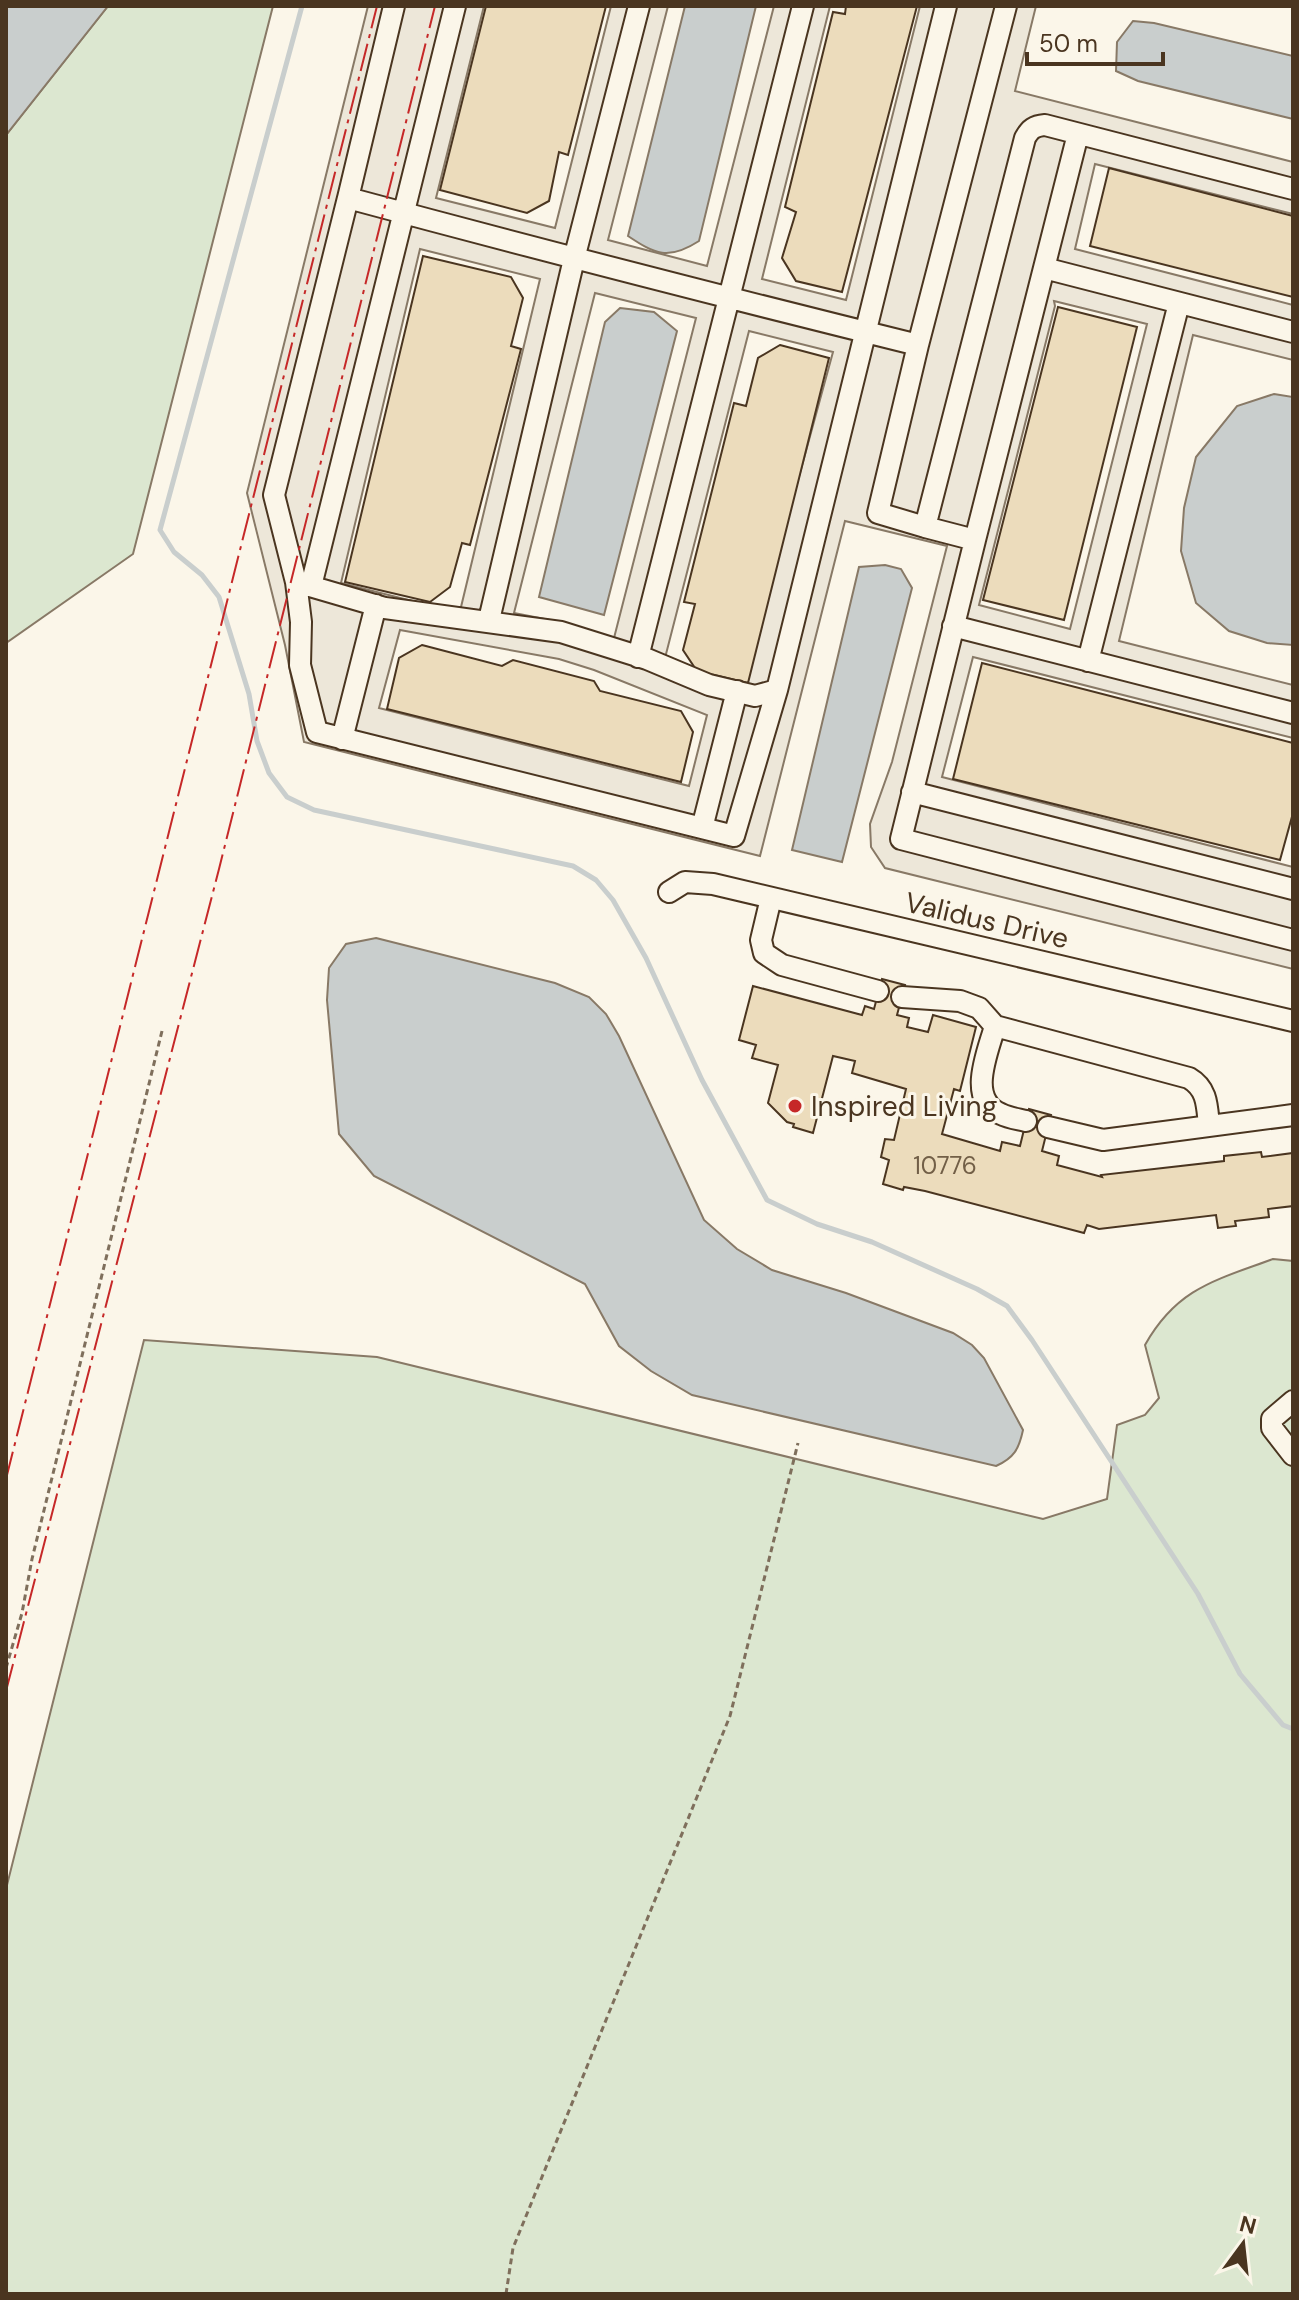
<svg xmlns="http://www.w3.org/2000/svg" width="1299" height="2300" font-family="'DM Sans',sans-serif">
<rect width="100%" height="100%" fill="#fbf6e9"/>
<!-- green -->
<path fill="#dce7d0" stroke="#887966" stroke-width="2" d="M108 6H273L133 554 6 643V135Z
M1273 1259 1293 1261V2294H6V1889L144 1340 377 1357 1043 1519 1107 1499 1117 1425 1145 1415 1159 1398 1145 1345C1177 1288 1216 1280 1273 1259Z"/>
<!-- parking -->
<path fill="#ede7d9" stroke="#887966" stroke-width="2" fill-rule="evenodd" d="M368 6H484L436 198 555 228 611 6H668L608 240 707 266 774 6H830L762 279 846 300 920 6H1036L1015 91 1293 162V214L1095 164 1075 249 1293 305V360L1193 335 1119 641 1293 685V738L973 657 942 777 1293 867V969L885 868 871 847 870 824 892 762 947 546 845 521 760 856 304 742 285 645 247 493ZM420 249 540 279 461 607 444 609 341 583ZM595 293 696 318 614 638 560 622 514 613ZM1054 301 1147 324 1070 629 979 605 1055 306ZM749 331 833 352 791 506 747 683 681 667 665 658ZM400 630 559 659 594 670 707 715 689 786 379 708Z"/>
<!-- water -->
<path fill="#c9cecd" stroke="#887966" stroke-width="2" d="M6 6H108L6 135Z
M685 6H756L699 241C668 261 655 254 628 236Z
M1133 21 1154 23 1293 56V119L1138 81 1116 71 1117 42Z
M620 308 654 312 677 331 604 615 539 597 605 322Z
M1274 394 1293 397V645L1267 643 1229 631 1196 603 1181 551 1184 508 1196 457 1237 406Z
M885 565 901 569 912 588 842 862 792 850 859 567Z
M376 938 555 983 589 997 606 1014 619 1036 704 1220 737 1249 772 1270 846 1293 953 1333 972 1345 984 1358 1023 1430C1019 1449 1014 1458 996 1466L692 1395 651 1371 619 1346 585 1284 374 1176 339 1134 327 1000 329 968 346 944Z"/>
<g fill="none" stroke-linecap="round" stroke-linejoin="round">
<!-- stream -->
<path stroke="#c9cecd" stroke-width="5" d="M302 6 160 530 174 552 202 575 219 597 249 694 257 741 269 773 287 797 314 810 573 866 596 880 613 900 646 958 702 1080 767 1200 817 1224 872 1242 977 1289 1007 1306 1032 1340 1198 1594 1240 1674 1283 1725 1293 1729"/>
</g>
<!-- building -->
<path fill="#ecdcbc" stroke="#4a3520" stroke-width="2" d="M486 6H606L568 155 559 152 549 201 527 213 440 190Z
M846 6H917L842 292 796 281 782 258 796 212 785 207 833 12 845 14Z
M1109 168 1293 216V297L1090 246Z
M423 256 511 277 523 298 511 346 521 349 470 545 462 543 450 587 430 602 345 582Z
M1058 307 1137 327 1064 620 983 600Z
M780 345 829 358 748 683 697 671 683 650 695 604 684 602 734 403 746 406 758 358Z
M422 645 502 666 513 660 594 681 600 691 681 711 693 732 681 782 387 709 399 658Z
M982 663 1293 743V813L1280 860 953 779Z
M882 979 905 985 897 1015 909 1018 907 1027 928 1032 933 1015 976 1027 960 1091 954 1089 942 1134 1000 1151 1002 1142 1020 1146 1029 1109 1051 1115 1042 1151 1059 1156 1057 1165 1102 1177 1101 1175 1224 1161V1156L1261 1152 1262 1157 1293 1153V1206L1268 1209 1269 1217 1235 1221 1236 1226 1218 1228 1216 1215 1099 1229 1087 1225 1084 1233 925 1191 904 1187 903 1190 883 1184 889 1160 881 1157 885 1139 894 1140 906 1089 852 1073 855 1061 833 1056 813 1133 793 1127 794 1124 787 1122 768 1103 778 1065 752 1058 756 1045 739 1040 753 986 862 1015 865 1006 874 1009Z"/>
<g fill="none" stroke-linecap="round" stroke-linejoin="round">
<defs>
<path id="minor" d="M1293 189 1045 125C1034 126 1030 129 1025 138L925 527 975 540 1044 268 1293 332
M348 198 394 6
M1044 268 1078 134
M918 345 1006 6
M925 527 878 513 918 345C728 298 537 249 348 198L274 495 296 582 385 608 561 632 647 659 709 685 755 696 777 690 946 6
M975 540 901 839 1293 940
M296 582 301 622 300 665 317 732 734 836 777 690
M311 586 455 6
M489 620 574 259 639 6
M953 626 1293 713
M638 657 803 6
M1088 661 1179 303
M342 739 376 605
M912 792 1293 889
M702 828 737 691
M669 892 685 882 713 884 1293 1021
M771 898 761 940 764 953 782 965 878 991
M902 997 960 1001 979 1008 995 1026C988 1052 966 1100 1001 1114 1009 1118 1018 1119 1026 1121
M995 1026 1189 1078C1208 1089 1207 1107 1209 1126
M1048 1127 1103 1140 1293 1115
M1293 1401 1272 1419V1428L1293 1455"/>
</defs>
<!-- minor casing -->
<use href="#minor" stroke="#4a3520" stroke-width="24"/>
<!-- path -->
<path stroke="#7f6f5c" stroke-width="3" stroke-dasharray="6 4" stroke-linecap="butt" d="M6 1668 22 1613 32 1559 162 1031
M506 2294 513 2248 730 1716 798 1443"/>
<!-- minor -->
<use href="#minor" stroke="#fbf6e9" stroke-width="20"/>
<!-- power -->
<path stroke="#c62828" stroke-width="2" stroke-dasharray="28 6 4 6" stroke-linecap="butt" d="M6 1479 377 6
M6 1691 219 869 435 6"/>
</g>
<!-- markers -->
<circle fill="#c62828" stroke="#fbf6e9" stroke-width="3" cx="795" cy="1106" r="8"/>
<g text-anchor="middle" stroke-width="6" stroke-linejoin="round" paint-order="stroke">
<!-- number labels -->
<g font-size="24" fill="#725f47">
<text x="945" y="1174">10776</text>
</g>
<!-- street labels -->
<g font-size="28" fill="#4a3520" stroke="#fbf6e9">
<text transform="translate(987 920) rotate(13)" y="10">Validus Drive</text>
</g>
<!-- poi labels -->
<g font-size="28" fill="#4a3520" stroke="#fbf6e9" text-anchor="start">
<text x="811" y="1116">Inspired Living</text>
</g>
</g>
<!-- border -->
<rect width="1299" height="2300" fill="none" stroke="#4a3520" stroke-width="16"/>
<!-- north arrow -->
<g transform="translate(1243 2244) rotate(15)" stroke="#fbf6e9" stroke-width="6" paint-order="stroke">
<path d="M0-6L14 30L0 20L-14 30Z" fill="#4a3520"/>
<text y="-12" font-size="22" font-weight="bold" text-anchor="middle" fill="#4a3520">N</text>
</g>
<!-- scale -->
<path d="M1027 52v12h136v-12" fill="none" stroke="#4a3520" stroke-width="4"/>
<text x="1039" y="52" font-size="24" fill="#4a3520" stroke="#fbf6e9" stroke-width="6" paint-order="stroke">50 m</text>
</svg>
